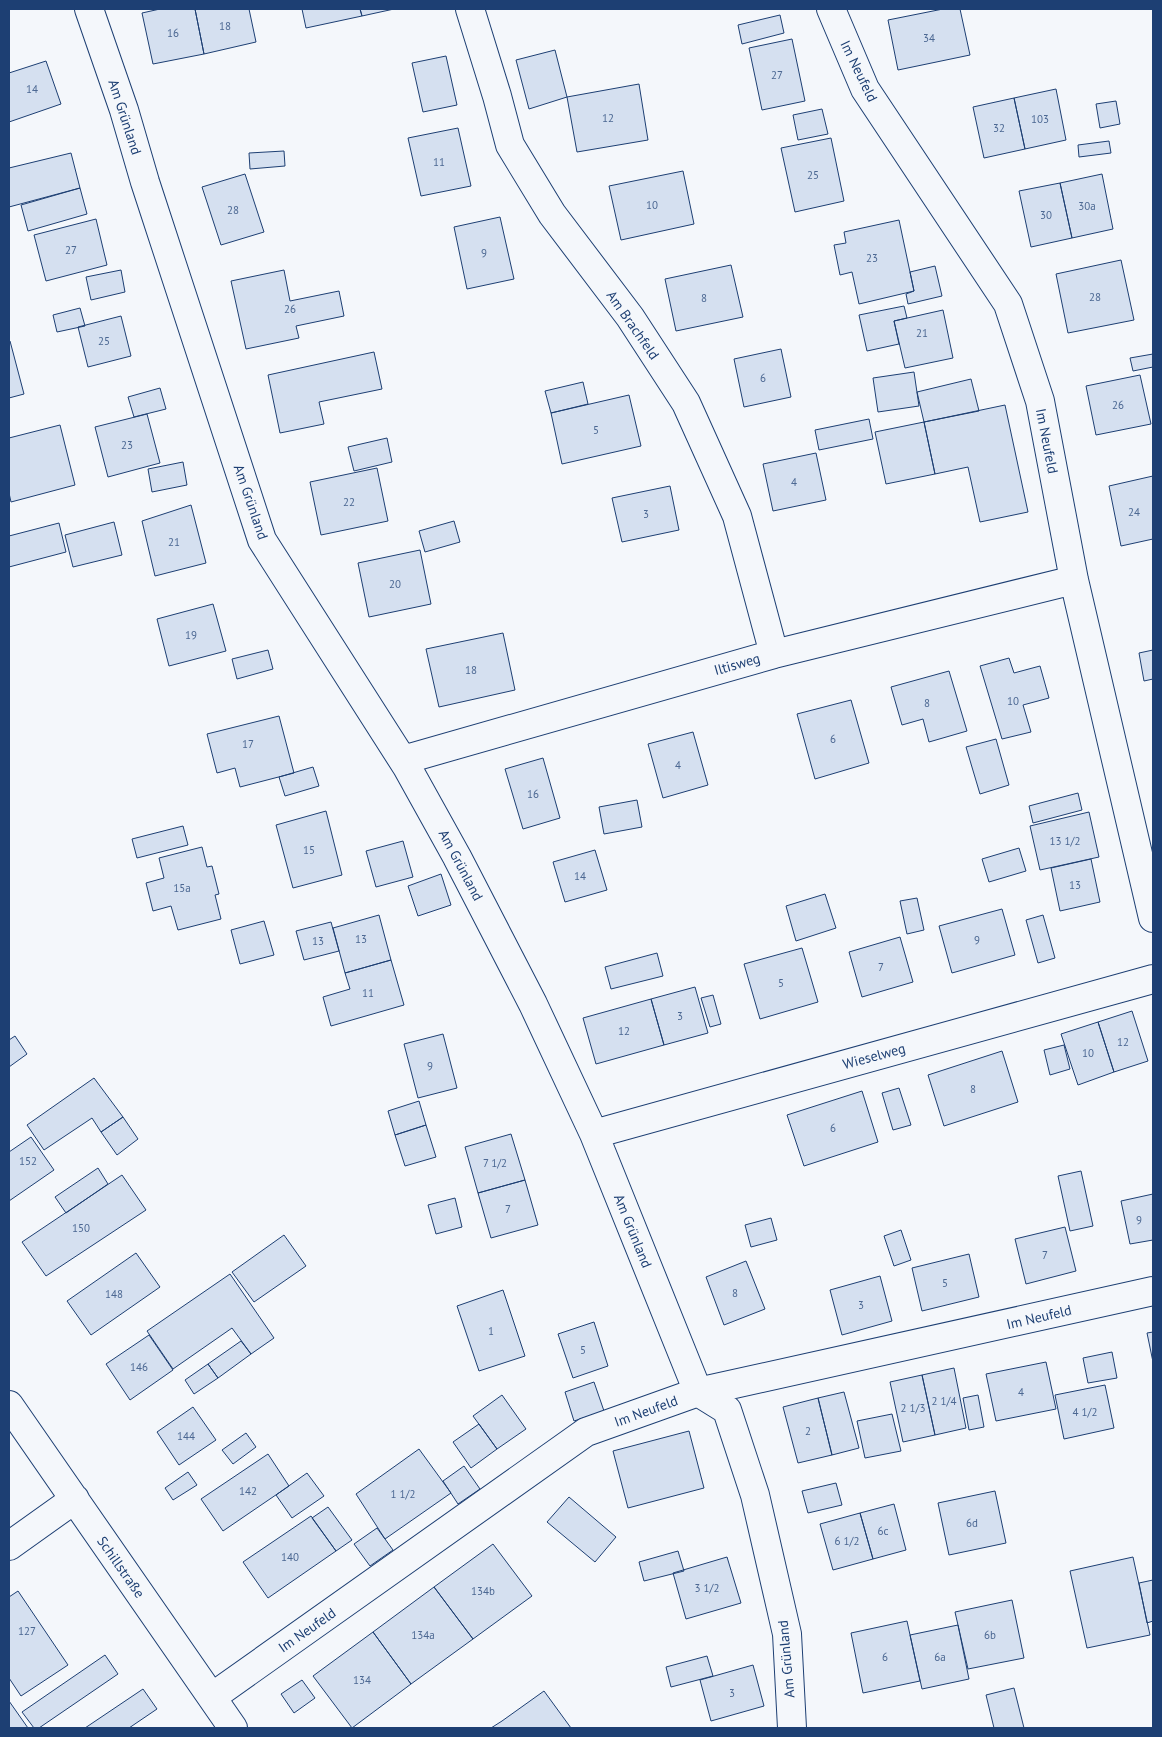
<svg xmlns="http://www.w3.org/2000/svg" width="1162" height="1737" font-family="'PT Sans',sans-serif">
  <style>
    .building { fill: #d5e0f0; stroke: #1d3f73 }
    .lines { fill: none; stroke-linecap: round; stroke-linejoin: round }
    .minor-casing { stroke: #1d3f73; stroke-width: 30 }
    .minor { stroke: #f4f7fb; stroke-width: 28 }
    .labels { text-anchor: middle; stroke-width: 4; stroke-linejoin: round; paint-order: stroke }
    .number-label { font-size: 11px; fill: #4b6792 }
    .street-label { font-size: 14px; fill: #1d3f73; stroke: #f4f7fb }
  </style>
  <rect width="100%" height="100%" fill="#f4f7fb"/>
  <!-- building -->
  <path class="building" d="M160,9H195L204,54L153,64L142,13Z
    M195,9H249L256,42L204,54Z
    M302,9H360L362,16L306,28Z
    M360,9H394L362,16Z
    M943,9H960L970,55L898,70L888,20Z
    M780,15L784,33L742,44L738,25Z
    M792,39L805,101L762,110L749,48Z
    M555,50L567,97L529,109L516,60Z
    M446,56L457,105L423,112L412,63Z
    M46,61L61,104L9,122V73Z
    M639,84L648,140L577,152L567,97Z
    M1056,89L1066,140L1025,149L1014,98Z
    M1014,98L1025,149L984,158L973,107Z
    M1116,101L1120,124L1100,128L1096,104Z
    M822,109L828,134L798,140L793,115Z
    M458,128L471,186L421,196L408,138Z
    M831,138L844,201L795,212L781,148Z
    M1109,141L1111,153L1079,157L1078,145Z
    M284,151L285,166L250,169L249,153Z
    M71,153L80,188L9,207V168Z
    M683,171L694,224L621,240L609,186Z
    M245,174L264,232L221,245L202,187Z
    M1102,174L1113,229L1072,238L1060,183Z
    M1060,183L1072,238L1031,247L1019,191Z
    M80,188L87,214L28,231L21,205Z
    M500,217L514,279L467,289L454,227Z
    M96,219L107,265L46,281L34,235Z
    M899,220L914,291L859,304L852,272L840,275L834,245L846,243L844,232Z
    M1121,260L1134,320L1068,333L1056,274Z
    M731,265L743,317L676,331L665,279Z
    M935,266L942,296L908,304L906,294L914,291L910,272Z
    M121,270L125,292L91,300L86,277Z
    M284,270L290,301L339,291L344,316L296,326L299,338L246,349L231,281Z
    M904,306L907,318L894,321L899,344L867,351L859,315Z
    M80,308L85,326L57,332L53,315Z
    M943,310L953,358L905,368L894,321Z
    M121,316L131,356L88,367L78,327Z
    M9,341H10L24,394L9,398Z
    M781,349L791,397L744,407L734,359Z
    M374,352L382,389L319,402L324,424L280,433L268,375Z
    M1153,354V367L1133,371L1130,358Z
    M914,372L919,406L878,412L873,378Z
    M1140,375L1151,424L1096,435L1086,386Z
    M971,379L979,411L924,422L917,392Z
    M583,382L588,404L551,413L545,391Z
    M160,388L166,409L134,417L128,397Z
    M629,395L641,446L562,464L551,413Z
    M1005,405L1028,512L980,522L968,467L935,474L924,422Z
    M147,414L160,463L108,477L95,427Z
    M869,419L873,439L819,450L815,430Z
    M924,422L935,474L886,484L875,432Z
    M60,425L75,485L11,502L9,493V438Z
    M387,438L392,462L354,471L348,447Z
    M816,453L826,500L773,511L763,464Z
    M183,462L187,485L152,492L148,469Z
    M377,468L388,521L321,535L310,482Z
    M1153,476V539L1121,546L1109,486Z
    M670,486L679,530L622,542L612,498Z
    M191,505L206,563L155,576L142,521Z
    M454,521L460,542L425,552L419,531Z
    M114,522L122,555L73,567L65,535Z
    M59,523L66,552L9,567V536Z
    M420,550L431,604L369,617L358,563Z
    M213,604L226,651L169,666L157,619Z
    M503,633L515,690L439,707L426,649Z
    M268,650L273,669L237,679L232,659Z
    M1153,650V679L1144,681L1139,653Z
    M1009,658L1014,673L1040,666L1049,698L1023,705L1031,732L1002,739L980,666Z
    M949,671L967,731L929,742L923,719L902,725L891,687Z
    M851,700L869,763L815,779L797,714Z
    M279,716L294,773L240,787L235,768L217,773L207,734Z
    M693,732L708,785L663,798L648,744Z
    M996,739L1009,785L980,794L966,747Z
    M543,758L560,818L523,829L505,769Z
    M313,767L319,786L285,796L279,777Z
    M1078,793L1082,810L1033,823L1029,806Z
    M637,800L642,827L604,834L599,807Z
    M326,811L342,875L293,888L276,825Z
    M1089,812L1099,857L1040,870L1030,826Z
    M183,826L188,845L137,858L132,839Z
    M403,841L413,877L376,887L366,851Z
    M202,847L207,867L212,866L219,894L215,895L221,919L178,930L171,906L153,911L146,883L164,878L159,858Z
    M1019,848L1026,871L989,882L982,859Z
    M595,850L607,890L565,902L553,862Z
    M1091,859L1100,902L1060,911L1051,868Z
    M441,874L451,905L418,916L408,886Z
    M825,894L836,928L796,941L786,906Z
    M917,898L924,930L907,934L900,901Z
    M1002,909L1015,955L952,973L939,926Z
    M379,915L391,960L345,973L333,928Z
    M1043,915L1055,958L1038,963L1026,920Z
    M264,921L274,955L240,964L231,930Z
    M331,922L339,951L304,960L296,931Z
    M900,937L913,982L862,997L849,952Z
    M802,948L818,1002L760,1019L744,964Z
    M657,953L663,976L611,989L605,967Z
    M391,960L404,1005L331,1026L323,997L350,989L345,973Z
    M695,987L708,1033L664,1045L651,999Z
    M713,995L721,1024L710,1027L701,998Z
    M651,999L664,1045L596,1064L583,1018Z
    M1132,1011L1148,1061L1114,1072L1098,1022Z
    M1098,1022L1114,1072L1078,1085L1061,1034Z
    M443,1034L457,1088L418,1098L404,1044Z
    M15,1036L27,1054L9,1067V1040Z
    M1064,1045L1070,1069L1050,1075L1044,1050Z
    M1002,1051L1018,1102L944,1126L928,1075Z
    M94,1078L123,1117L101,1132L92,1118L44,1150L27,1125Z
    M899,1088L911,1125L893,1130L882,1093Z
    M862,1091L878,1142L804,1166L787,1115Z
    M419,1101L426,1125L395,1135L388,1111Z
    M123,1117L138,1139L117,1155L101,1132Z
    M426,1125L436,1157L405,1166L395,1135Z
    M511,1134L525,1180L478,1193L465,1147Z
    M31,1137L54,1170L9,1201V1152Z
    M98,1168L108,1184L66,1213L55,1197Z
    M1081,1171L1093,1226L1070,1231L1058,1176Z
    M122,1175L146,1210L46,1276L22,1242Z
    M525,1180L538,1225L491,1238L478,1193Z
    M1153,1194V1240L1130,1244L1121,1201Z
    M455,1198L462,1227L436,1234L428,1205Z
    M771,1218L777,1240L751,1247L745,1225Z
    M1065,1227L1076,1271L1026,1284L1015,1239Z
    M901,1230L911,1260L894,1266L884,1236Z
    M284,1235L306,1266L254,1302L232,1272Z
    M136,1253L160,1287L91,1335L67,1301Z
    M969,1254L979,1297L922,1311L912,1268Z
    M746,1261L765,1309L724,1325L706,1277Z
    M230,1274L274,1338L251,1354L232,1328L173,1369L147,1331Z
    M880,1276L892,1321L842,1335L830,1290Z
    M503,1290L525,1356L479,1371L457,1306Z
    M594,1322L608,1366L573,1378L558,1334Z
    M1153,1332V1362L1147,1333Z
    M149,1335L173,1370L130,1400L106,1364Z
    M241,1341L251,1354L218,1378L208,1364Z
    M1112,1352L1117,1378L1088,1383L1083,1358Z
    M1046,1362L1056,1409L996,1421L986,1374Z
    M208,1364L218,1378L194,1394L185,1380Z
    M954,1368L966,1428L935,1435L922,1375Z
    M922,1375L935,1435L903,1442L890,1382Z
    M594,1382L604,1411L574,1421L565,1392Z
    M1105,1385L1114,1428L1064,1439L1055,1395Z
    M844,1392L859,1448L832,1455L818,1398Z
    M502,1395L526,1429L497,1449L473,1416Z
    M978,1395L984,1427L969,1430L963,1398Z
    M818,1398L832,1455L798,1463L783,1407Z
    M193,1407L216,1440L179,1465L157,1432Z
    M892,1414L901,1451L865,1458L857,1421Z
    M479,1424L497,1449L471,1468L453,1442Z
    M689,1431L704,1488L628,1508L613,1451Z
    M246,1433L256,1447L233,1464L222,1450Z
    M419,1449L451,1493L385,1539L356,1494Z
    M268,1454L289,1486L223,1531L201,1499Z
    M464,1466L480,1489L458,1504L443,1481Z
    M188,1472L197,1485L173,1500L165,1488Z
    M307,1473L324,1496L292,1518L276,1495Z
    M836,1483L842,1505L808,1513L802,1491Z
    M995,1491L1006,1543L949,1555L938,1503Z
    M569,1497L616,1537L595,1562L547,1522Z
    M894,1504L906,1550L873,1559L860,1513Z
    M328,1507L352,1540L336,1551L312,1518Z
    M860,1513L873,1559L833,1570L820,1524Z
    M311,1516L336,1551L268,1598L243,1562Z
    M377,1528L393,1550L370,1566L354,1544Z
    M493,1544L532,1596L473,1639L434,1587Z
    M678,1551L684,1571L644,1581L639,1562Z
    M727,1557L741,1603L686,1619L673,1573Z
    M1133,1557L1150,1635L1087,1648L1070,1571Z
    M1153,1580V1621L1147,1623L1139,1583Z
    M434,1587L473,1639L411,1684L373,1632Z
    M18,1591L68,1665L21,1696L9,1678V1597Z
    M1012,1600L1024,1658L968,1669L955,1612Z
    M907,1621L920,1681L863,1693L851,1633Z
    M958,1625L969,1679L922,1689L910,1635Z
    M373,1632L411,1684L352,1728L313,1676Z
    M105,1655L118,1674L39,1728H34L22,1712Z
    M707,1656L713,1676L671,1687L666,1667Z
    M753,1665L764,1706L711,1721L700,1680Z
    M302,1680L315,1698L294,1713L281,1694Z
    M1014,1688L1024,1728H994L986,1695Z
    M143,1689L157,1709L129,1728H85Z
    M544,1691L571,1728H491L502,1721Z
    M9,1701L28,1728H9Z"/>
  <g class="lines">
    <defs>
      <path id="minor" d="M89,9L124,110L145,182L262,540L407,767L457,857L533,1004L594,1134L698,1392L727,1410L755,1495L787,1634L792,1728
        M470,9L497,96L510,145L552,214L630,317L686,403L737,516L774,654
        M831,9L865,89L1008,304L1040,401L1074,580L1153,918
        M403,760L774,654L1074,580
        M594,1134L1153,979
        M9,1405L233,1728
        M9,1546L75,1499
        M212,1697L586,1432L698,1392L1153,1291"/>
    </defs>
    <!-- minor casing -->
    <use href="#minor" class="minor-casing"/>
    <!-- minor -->
    <use href="#minor" class="minor"/>
  </g>
  <g class="labels">
    <!-- number labels -->
    <g class="number-label">
      <text x="225" y="30">18</text>
      <text x="173" y="37">16</text>
      <text x="929" y="42">34</text>
      <text x="777" y="79">27</text>
      <text x="32" y="93">14</text>
      <text x="608" y="122">12</text>
      <text x="1040" y="123">103</text>
      <text x="999" y="132">32</text>
      <text x="439" y="166">11</text>
      <text x="813" y="179">25</text>
      <text x="652" y="209">10</text>
      <text x="1087" y="210">30a</text>
      <text x="233" y="214">28</text>
      <text x="1046" y="219">30</text>
      <text x="71" y="254">27</text>
      <text x="484" y="257">9</text>
      <text x="872" y="262">23</text>
      <text x="1095" y="301">28</text>
      <text x="704" y="302">8</text>
      <text x="290" y="313">26</text>
      <text x="922" y="337">21</text>
      <text x="104" y="345">25</text>
      <text x="763" y="382">6</text>
      <text x="1118" y="409">26</text>
      <text x="596" y="434">5</text>
      <text x="127" y="449">23</text>
      <text x="794" y="486">4</text>
      <text x="349" y="506">22</text>
      <text x="1134" y="516">24</text>
      <text x="646" y="518">3</text>
      <text x="174" y="546">21</text>
      <text x="395" y="588">20</text>
      <text x="191" y="639">19</text>
      <text x="471" y="674">18</text>
      <text x="1013" y="705">10</text>
      <text x="927" y="707">8</text>
      <text x="833" y="743">6</text>
      <text x="248" y="748">17</text>
      <text x="678" y="769">4</text>
      <text x="533" y="798">16</text>
      <text x="1065" y="845">13 1/2</text>
      <text x="309" y="854">15</text>
      <text x="580" y="880">14</text>
      <text x="1075" y="889">13</text>
      <text x="182" y="892">15a</text>
      <text x="361" y="943">13</text>
      <text x="977" y="944">9</text>
      <text x="318" y="945">13</text>
      <text x="881" y="971">7</text>
      <text x="781" y="987">5</text>
      <text x="368" y="997">11</text>
      <text x="680" y="1020">3</text>
      <text x="624" y="1035">12</text>
      <text x="1123" y="1046">12</text>
      <text x="1088" y="1057">10</text>
      <text x="430" y="1070">9</text>
      <text x="973" y="1093">8</text>
      <text x="833" y="1132">6</text>
      <text x="28" y="1165">152</text>
      <text x="495" y="1167">7 1/2</text>
      <text x="508" y="1213">7</text>
      <text x="1139" y="1224">9</text>
      <text x="81" y="1232">150</text>
      <text x="1045" y="1259">7</text>
      <text x="945" y="1287">5</text>
      <text x="735" y="1297">8</text>
      <text x="114" y="1298">148</text>
      <text x="861" y="1309">3</text>
      <text x="491" y="1335">1</text>
      <text x="583" y="1354">5</text>
      <text x="139" y="1371">146</text>
      <text x="1021" y="1396">4</text>
      <text x="944" y="1405">2 1/4</text>
      <text x="913" y="1412">2 1/3</text>
      <text x="1085" y="1416">4 1/2</text>
      <text x="808" y="1435">2</text>
      <text x="186" y="1440">144</text>
      <text x="248" y="1495">142</text>
      <text x="403" y="1498">1 1/2</text>
      <text x="972" y="1527">6d</text>
      <text x="883" y="1535">6c</text>
      <text x="847" y="1545">6 1/2</text>
      <text x="290" y="1561">140</text>
      <text x="707" y="1592">3 1/2</text>
      <text x="483" y="1595">134b</text>
      <text x="27" y="1635">127</text>
      <text x="423" y="1639">134a</text>
      <text x="990" y="1639">6b</text>
      <text x="885" y="1661">6</text>
      <text x="940" y="1661">6a</text>
      <text x="362" y="1684">134</text>
      <text x="732" y="1697">3</text>
    </g>
    <!-- street labels -->
    <g class="street-label">
      <text transform="translate(859 71) rotate(64)" y="5">Im Neufeld</text>
      <text transform="translate(125 117) rotate(72)" y="5">Am Grünland</text>
      <text transform="translate(633 325) rotate(55)" y="5">Am Brachfeld</text>
      <text transform="translate(1047 441) rotate(79)" y="5">Im Neufeld</text>
      <text transform="translate(251 502) rotate(71)" y="5">Am Grünland</text>
      <text transform="translate(737 664) rotate(-16)" y="5">Iltisweg</text>
      <text transform="translate(461 865) rotate(62)" y="5">Am Grünland</text>
      <text transform="translate(874 1056) rotate(-15)" y="5">Wieselweg</text>
      <text transform="translate(633 1231) rotate(68)" y="5">Am Grünland</text>
      <text transform="translate(1039 1317) rotate(-13)" y="5">Im Neufeld</text>
      <text transform="translate(646 1411) rotate(-20)" y="5">Im Neufeld</text>
      <text transform="translate(121 1567) rotate(55)" y="5">Schillstraße</text>
      <text transform="translate(307 1630) rotate(-35)" y="5">Im Neufeld</text>
      <text transform="translate(786 1659) rotate(-95)" y="5">Am Grünland</text>
    </g>
  </g>
  <!-- border -->
  <rect width="1162" height="1737" fill="none" stroke="#1d3f73" stroke-width="20"/>
</svg>
